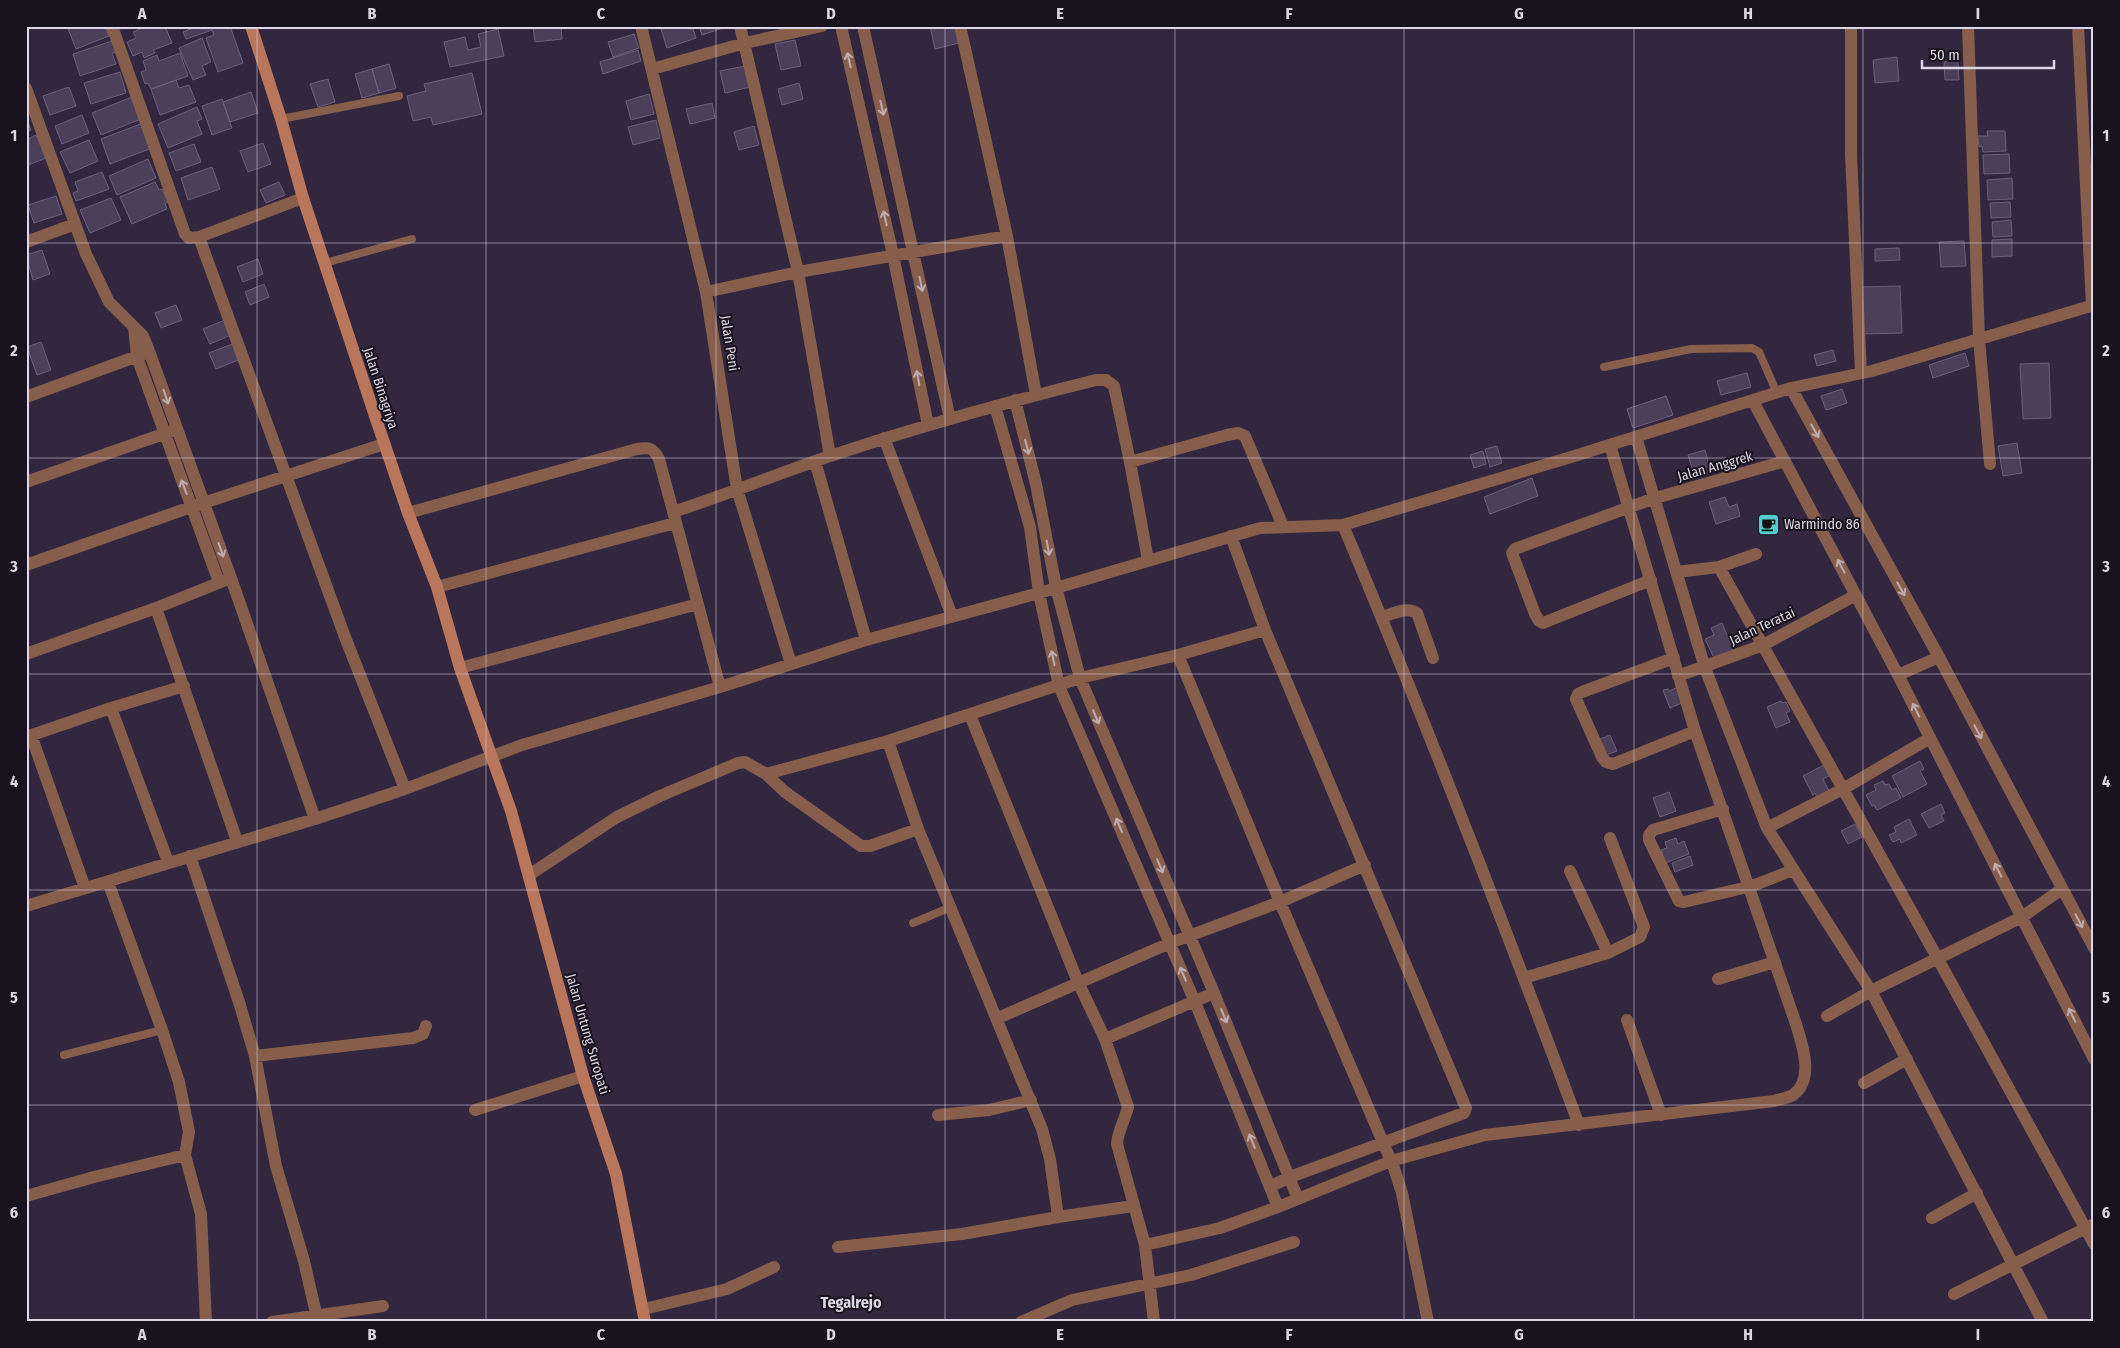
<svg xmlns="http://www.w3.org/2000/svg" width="2120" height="1348" font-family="'Fira Sans Condensed',sans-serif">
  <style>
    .building { fill: #4b3f59; stroke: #6d607c }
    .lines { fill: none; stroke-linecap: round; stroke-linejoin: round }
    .lane { stroke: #875d4c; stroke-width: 8 }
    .street { stroke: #875d4c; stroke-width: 12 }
    .secondary { stroke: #b9765b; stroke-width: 12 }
    .oneway { stroke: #bfacb0 }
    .grid { fill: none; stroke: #ddd6e6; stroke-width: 1; stroke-opacity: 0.55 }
    .labels { text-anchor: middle; stroke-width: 4; stroke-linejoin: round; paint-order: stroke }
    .street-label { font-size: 14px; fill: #ddd6e6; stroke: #18131e }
    .poi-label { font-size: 14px; fill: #ddd6e6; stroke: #18131e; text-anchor: start }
    .quarter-label { font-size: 16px; font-weight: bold; fill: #ddd6e6; stroke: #18131e }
    .neatline { fill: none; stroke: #ddd6e6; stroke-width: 2 }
    .grid-label { font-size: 16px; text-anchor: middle; font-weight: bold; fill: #ddd6e6 }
  </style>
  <rect width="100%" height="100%" fill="#32273f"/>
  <!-- building -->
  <path class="building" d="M67,26H105L109,36L76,49Z
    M147,26H165L172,43L153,50L155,53L144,58L142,52L133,56L127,42L136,38L133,32Z
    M198,26H230L243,63L218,72L206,38L214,35L212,30L186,39L183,32Z
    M533,26H561L562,39L535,42Z
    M660,26H692L696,38L667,48Z
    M699,26H729L702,35Z
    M930,26H956L959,43L935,49Z
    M498,29L504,56L450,67L444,42L465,37L468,50L481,47L478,34Z
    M634,34L639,48L613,57L608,42Z
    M202,38L211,62L202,66L206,75L193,80L179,48Z
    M115,40L119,51L112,53L116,64L80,76L73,54Z
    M795,40L801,66L781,70L775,44Z
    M638,50L641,61L603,74L600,62Z
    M180,53L188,76L151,89L148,83L145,84L141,72L146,70L143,61L157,55L159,61Z
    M1897,57L1899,81L1875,83L1873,60Z
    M1958,61L1959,80H1945L1944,62Z
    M389,64L396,88L379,93L372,69Z
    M745,66L750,87L725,93L720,71Z
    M372,69L379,93L362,98L355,74Z
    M120,72L126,93L91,104L84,83Z
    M472,73L482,114L433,125L431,117L413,121L407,96L426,91L424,84Z
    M328,79L335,102L318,107L310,84Z
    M176,80L179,88L189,85L196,102L160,115L151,89Z
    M799,83L803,99L782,105L778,89Z
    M69,87L76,106L50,115L43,96Z
    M251,92L258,113L230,122L223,102Z
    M649,94L654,114L631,120L626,101Z
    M132,97L141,119L101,135L92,113Z
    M222,99L232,128L212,135L202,106Z
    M712,103L715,118L690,124L686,109Z
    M197,107L202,119L197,121L202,134L168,148L158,124Z
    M82,115L89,133L62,144L55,126Z
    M26,117L31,130L26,132Z
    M656,120L660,138L633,145L628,127Z
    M143,123L152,148L110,164L101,139Z
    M754,126L759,145L739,150L734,132Z
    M1987,131H2005L2006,151L1983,152L1982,146L1979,147L1978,136H1988Z
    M36,135L46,158L26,166V140Z
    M89,140L98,161L70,173L60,152Z
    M263,143L271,164L248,172L240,151Z
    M194,144L201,162L176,171L169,153Z
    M2009,154L2010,173L1984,174L1983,155Z
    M148,159L156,178L117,195L109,176Z
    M212,167L220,189L188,200L181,178Z
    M102,172L109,189L76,201L73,193L78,191L75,182Z
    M2012,178L2013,199L1988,200L1987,180Z
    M155,182L159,190L162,189L168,202L165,204L167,209L132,224L120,197Z
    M279,182L285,195L266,203L260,190Z
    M56,196L62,214L34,223L28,205Z
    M111,198L121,220L90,233L80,210Z
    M2010,202L2011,217L1991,218L1990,203Z
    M2011,220L2012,236L1993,237L1992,222Z
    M2012,239V256L1992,257V240Z
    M1964,241L1966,266L1941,267L1939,242Z
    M1899,248L1900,260L1875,261V249Z
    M42,250L50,274L33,280L26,255Z
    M258,259L263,274L243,282L237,267Z
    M264,284L269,297L250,305L245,292Z
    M1900,286L1902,333L1863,334L1862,287Z
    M176,305L182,320L161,328L155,313Z
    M225,320L231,335L210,344L203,329Z
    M41,342L51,370L37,375L27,347Z
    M235,343L241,359L216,369L209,353Z
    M1833,350L1836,361L1817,366L1814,355Z
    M1965,353L1969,366L1933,378L1929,365Z
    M2049,363L2051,418L2023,419L2020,364Z
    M1747,373L1751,387L1721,395L1717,381Z
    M1842,389L1847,403L1826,410L1821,396Z
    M1666,396L1673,415L1633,428L1627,409Z
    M2017,443L2022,473L2003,476L1998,446Z
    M1497,446L1502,463L1490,467L1485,449Z
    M1705,450L1711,473L1695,477L1688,455Z
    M1483,451L1486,464L1474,468L1470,455Z
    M1532,478L1538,496L1490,514L1484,497Z
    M1725,497L1729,507L1737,504L1740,516L1716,524L1709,502Z
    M1722,623L1734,652L1715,660L1705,639L1714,635L1711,628Z
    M1678,687L1684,702L1670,708L1663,690L1668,689L1669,691Z
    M1781,701L1782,703L1786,702L1790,711L1786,713L1790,722L1776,728L1767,707Z
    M1610,735L1617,751L1606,755L1600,739Z
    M1920,761L1924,769L1920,771L1927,784L1903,797L1892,776Z
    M1824,765L1829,776L1823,779L1829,791L1817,797L1815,793L1813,795L1803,776Z
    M1883,781L1885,785L1889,784L1892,790L1896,788L1901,798L1877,810L1874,805L1872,806L1866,795L1876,790L1874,785Z
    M1669,792L1676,811L1660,817L1653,798Z
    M1941,804L1945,813L1941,815L1944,821L1929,828L1921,814Z
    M1909,819L1917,835L1901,843L1900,839L1893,842L1889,835L1896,832L1894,827Z
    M1855,824L1862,837L1848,844L1841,831Z
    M1676,838L1678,844L1684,841L1689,854L1665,863L1661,850L1667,848L1665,842Z
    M1690,856L1693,865L1675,872L1672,863Z"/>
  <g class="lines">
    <!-- lane -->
    <path class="lane" d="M281,119L399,96
      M325,263L412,239
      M1604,367L1691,349L1752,348L1759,352L1777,393
      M913,923L951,907
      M64,1055L162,1030"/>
    <!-- street -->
    <path class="street" d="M112,26L185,234L189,238L199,237L204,251L345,637L405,789
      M641,26L706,292L737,489L791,664
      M740,26L798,272L830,456
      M841,26L893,255L928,425
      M863,26L950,419
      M960,26L1007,236L1036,395
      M1851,26V154L1861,373
      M1968,26L1979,339L1990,464
      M2078,26L2092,306
      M652,69L745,43L822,26
      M26,88L86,254L109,302L143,336L149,351L231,578
      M199,237L303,198
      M26,242L75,224
      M706,292L798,272L1007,236
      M134,327L137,357L219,582
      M1791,388L1939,657L2094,948
      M26,397L143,354
      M1015,400L1036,484L1056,587L1080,678L1214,993L1298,1199
      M1753,401L1898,675L2094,1059
      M995,406L1030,527L1039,593L1059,686L1195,1002L1278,1207
      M1636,437L1705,668L1767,828
      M884,438L952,616
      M815,461L866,640
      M1130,462L1227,435L1238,433L1245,436L1283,526
      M26,482L172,431
      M673,512C726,495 777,474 830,456C918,427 1007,402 1096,380H1106L1114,386L1130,462L1148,560
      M408,513L637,449C650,447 653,448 659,459L720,687
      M1343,525C1426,723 1504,923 1579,1125
      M1231,536L1265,630L1466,1108L1464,1113L1290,1177L1271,1186
      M26,565L191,507L384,444
      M1719,567L1938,959L2094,1244
      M1676,572L1719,567L1756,554
      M1651,580L1543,623L1539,621L1535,614L1512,553L1515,549L1652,499L1785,461
      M437,587L675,523
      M156,608L237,841
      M1382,617C1393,614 1406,606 1417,613L1433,658
      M26,654L156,608L231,578L315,819
      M1178,655L1280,902L1394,1168L1402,1193L1428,1322
      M1674,658L1582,692L1578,694L1576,699L1602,757L1606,762L1613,764L1695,731
      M460,668L698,604
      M1898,675L1939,657
      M1678,676L1763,645L1856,595
      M111,708L168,862
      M970,715L1078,982L1105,1039L1128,1107C1125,1120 1118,1130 1117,1144L1145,1245L1154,1322
      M31,735L85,888
      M26,737L111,708L184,686
      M1930,738L1843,789L1767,828L1871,991L2043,1322
      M888,741L918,829L1042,1129L1050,1159L1058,1217
      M766,774L785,792L861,846H870L918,829
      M1723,809L1653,830L1649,835V840L1679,901L1684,902L1752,886L1793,870
      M190,856L239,1002L255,1056L276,1166L304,1261L318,1322
      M1570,871L1608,953
      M529,875L617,817L660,796L738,763L745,762L766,774L888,741L1080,678L1178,655L1265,630
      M108,882L162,1030L179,1082L189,1132L185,1155L201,1214L206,1322
      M26,906L315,819L405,789L522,745L720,687L866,640L1039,593L1260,528L1343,525L1568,458L1791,388L1872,371L2094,305
      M1524,978L1608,953L1640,937L1644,927L1610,838
      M1718,979L1775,962
      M1827,1016L1871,991L2022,917L2062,889
      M998,1018L1170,943L1280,902L1365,865
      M1627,1020L1661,1115
      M1105,1039L1214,993
      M255,1056L413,1038L423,1034L426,1026
      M1864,1083L1907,1059
      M475,1110L583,1076
      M938,1115L989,1110L1031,1100
      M26,1196L94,1177L185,1155
      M1932,1218L1977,1193
      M1145,1245L1220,1228L1278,1207L1391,1161L1485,1135L1774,1101C1780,1099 1788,1098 1793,1095C1815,1079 1802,1044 1796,1024L1695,731L1610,445
      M838,1247L962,1234L1058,1217L1133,1206
      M1954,1294L2094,1224
      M644,1309L727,1289L774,1267
      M272,1322L383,1306
      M1021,1322L1072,1300L1191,1275L1294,1242"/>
    <!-- secondary -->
    <path class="secondary" d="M251,26L281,119L303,198L377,422L408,513L437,587L460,668L511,811L583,1076L616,1174L645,1322"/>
  </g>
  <!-- one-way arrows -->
  <defs><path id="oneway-shaft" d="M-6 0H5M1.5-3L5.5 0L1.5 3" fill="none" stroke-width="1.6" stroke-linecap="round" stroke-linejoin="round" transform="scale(1.25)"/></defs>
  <g class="oneway">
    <use href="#oneway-shaft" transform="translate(849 60) rotate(-103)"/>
    <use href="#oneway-shaft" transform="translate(882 108) rotate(77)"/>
    <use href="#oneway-shaft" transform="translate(885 218) rotate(-103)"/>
    <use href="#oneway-shaft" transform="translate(921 284) rotate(78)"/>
    <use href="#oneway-shaft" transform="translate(918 378) rotate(-101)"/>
    <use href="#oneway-shaft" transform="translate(166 397) rotate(71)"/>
    <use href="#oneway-shaft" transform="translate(1815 431) rotate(61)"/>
    <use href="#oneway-shaft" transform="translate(1027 447) rotate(76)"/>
    <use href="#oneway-shaft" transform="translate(184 487) rotate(-111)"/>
    <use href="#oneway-shaft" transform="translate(1048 548) rotate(80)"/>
    <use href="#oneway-shaft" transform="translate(221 550) rotate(70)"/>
    <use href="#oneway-shaft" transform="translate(1841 566) rotate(-118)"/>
    <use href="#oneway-shaft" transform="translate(1901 589) rotate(61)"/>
    <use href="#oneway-shaft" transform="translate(1053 658) rotate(-102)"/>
    <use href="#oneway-shaft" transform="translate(1916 710) rotate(-117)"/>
    <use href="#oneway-shaft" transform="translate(1096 717) rotate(67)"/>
    <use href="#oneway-shaft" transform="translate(1978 732) rotate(62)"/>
    <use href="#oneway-shaft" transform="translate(1119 825) rotate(-113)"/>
    <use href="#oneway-shaft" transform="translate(1160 866) rotate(67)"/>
    <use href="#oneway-shaft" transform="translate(1998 870) rotate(-117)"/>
    <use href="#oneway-shaft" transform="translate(2079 921) rotate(62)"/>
    <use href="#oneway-shaft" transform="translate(1183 974) rotate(-113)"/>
    <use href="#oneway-shaft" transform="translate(2072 1015) rotate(-117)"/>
    <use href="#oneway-shaft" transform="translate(1224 1016) rotate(68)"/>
    <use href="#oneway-shaft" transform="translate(1252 1141) rotate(-112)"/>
  </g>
  <!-- grid -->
  <path class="grid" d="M257,26V1322M486,26V1322M716,26V1322M945,26V1322M1175,26V1322M1404,26V1322M1634,26V1322M1863,26V1322M26,243H2094M26,458H2094M26,674H2094M26,890H2094M26,1105H2094"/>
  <!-- icons -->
  <defs>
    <symbol id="cafe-square" viewBox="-11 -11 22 22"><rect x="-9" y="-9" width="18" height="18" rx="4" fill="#53cdcb" stroke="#18131e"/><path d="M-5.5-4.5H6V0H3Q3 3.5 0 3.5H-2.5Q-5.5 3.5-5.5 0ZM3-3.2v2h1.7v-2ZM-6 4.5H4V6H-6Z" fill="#111"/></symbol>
  </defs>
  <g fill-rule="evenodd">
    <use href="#cafe-square" x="1756" y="512" width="25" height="25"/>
  </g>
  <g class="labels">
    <!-- street labels -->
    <g class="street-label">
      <text transform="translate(730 343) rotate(81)" y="5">Jalan Peni</text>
      <text transform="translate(381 388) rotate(72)" y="5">Jalan Binagriya</text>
      <text transform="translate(1715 466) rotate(-16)" y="5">Jalan Anggrek</text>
      <text transform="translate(1762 626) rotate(-25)" y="5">Jalan Teratai</text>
      <text transform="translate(588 1034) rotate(74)" y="5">Jalan Untung Suropati</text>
    </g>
    <!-- poi labels -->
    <g class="poi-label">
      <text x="1784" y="529">Warmindo 86</text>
    </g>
    <!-- quarter labels -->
    <g class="quarter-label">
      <text x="851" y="1308">Tegalrejo</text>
    </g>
  </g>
  <!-- border -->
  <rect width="2120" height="1348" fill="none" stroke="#18131e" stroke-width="55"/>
  <!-- scale -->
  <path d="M1922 60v8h132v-8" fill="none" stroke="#ddd6e6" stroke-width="2.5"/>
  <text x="1930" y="60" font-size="15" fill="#ddd6e6" stroke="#18131e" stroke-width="4" paint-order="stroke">50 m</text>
  <rect x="28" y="28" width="2064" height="1292" class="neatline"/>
  <g class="grid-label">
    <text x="142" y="19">A</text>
    <text x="372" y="19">B</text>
    <text x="601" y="19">C</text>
    <text x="831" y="19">D</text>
    <text x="1060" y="19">E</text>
    <text x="1289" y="19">F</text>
    <text x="1519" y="19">G</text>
    <text x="1748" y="19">H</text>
    <text x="1978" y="19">I</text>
    <text x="14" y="141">1</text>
    <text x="2106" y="141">1</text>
    <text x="14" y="356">2</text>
    <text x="2106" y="356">2</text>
    <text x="14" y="572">3</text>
    <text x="2106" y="572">3</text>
    <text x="14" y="787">4</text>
    <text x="2106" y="787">4</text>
    <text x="14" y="1003">5</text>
    <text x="2106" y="1003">5</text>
    <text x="14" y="1218">6</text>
    <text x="2106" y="1218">6</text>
    <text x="142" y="1340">A</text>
    <text x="372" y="1340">B</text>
    <text x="601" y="1340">C</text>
    <text x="831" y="1340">D</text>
    <text x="1060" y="1340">E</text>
    <text x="1289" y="1340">F</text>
    <text x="1519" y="1340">G</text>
    <text x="1748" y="1340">H</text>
    <text x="1978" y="1340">I</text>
  </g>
</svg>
